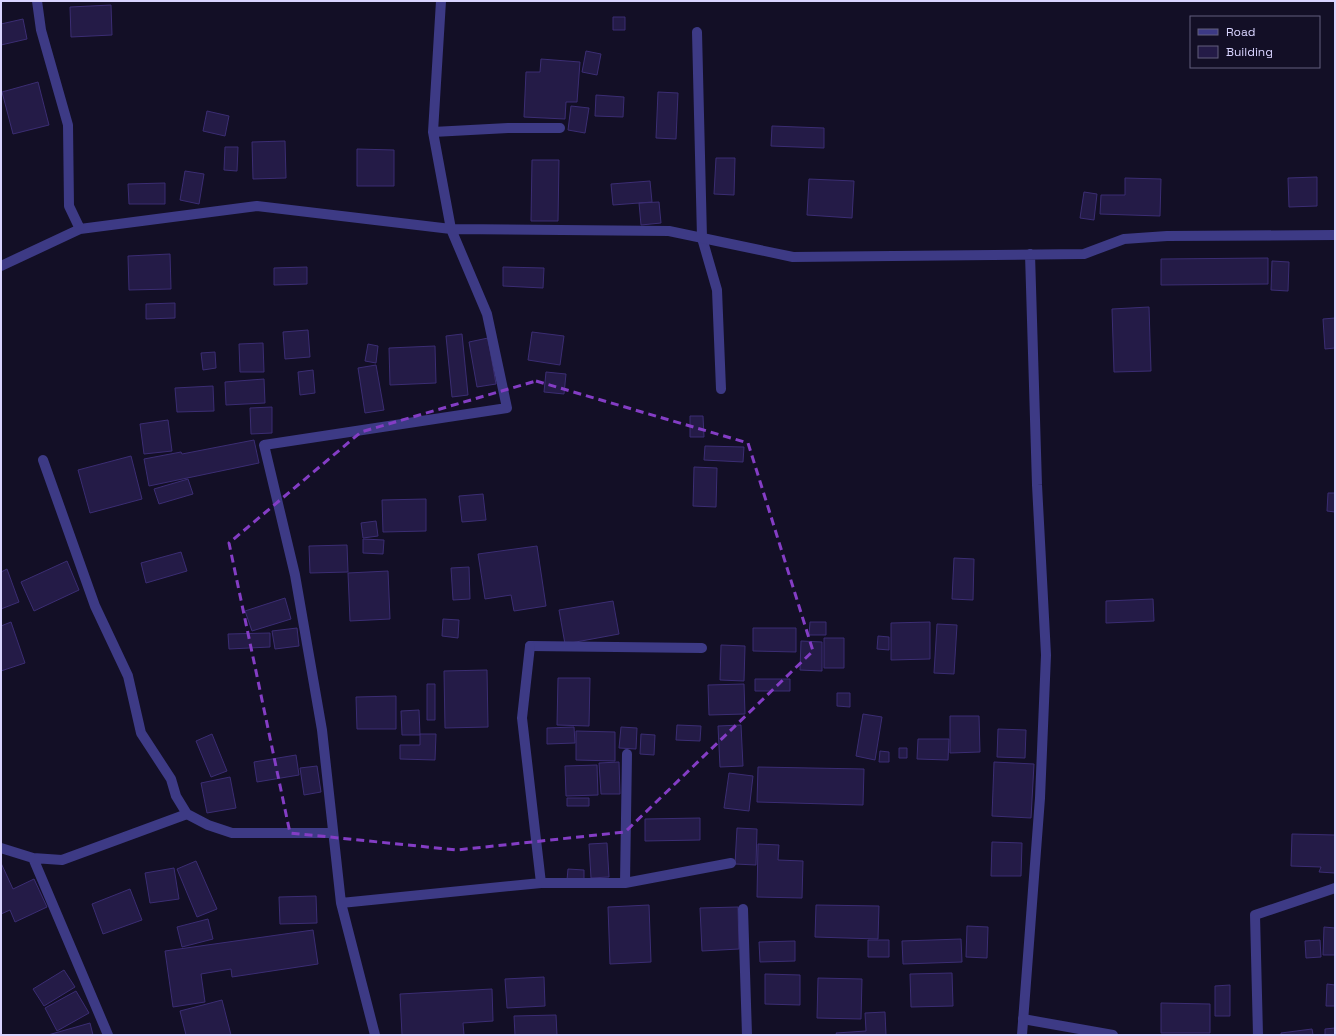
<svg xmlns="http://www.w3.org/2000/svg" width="1336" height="1036" font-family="'Space Grotesk',sans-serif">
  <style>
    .building { fill: #241b47; stroke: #3b2d73 }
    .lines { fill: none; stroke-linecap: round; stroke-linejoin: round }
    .lane { stroke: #3d3a85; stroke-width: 10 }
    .street { stroke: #3d3a85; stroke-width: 10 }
    .marked { fill: none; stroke: #843dc5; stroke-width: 3; stroke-dasharray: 8 5; stroke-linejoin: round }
  </style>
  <rect width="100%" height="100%" fill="#130f26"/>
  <!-- building -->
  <path class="building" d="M111,5L112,35L71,37L70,7Z
    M613,17H625V30H613Z
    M23,19L27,39L1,45V24Z
    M586,51L601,54L597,75L582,72Z
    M541,59L580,62L577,102H566L565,119L524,117L526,72H540Z
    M38,82L49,125L13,134L2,92Z
    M658,92L678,93L676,139L656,138Z
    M596,95L624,97L623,117L595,116Z
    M571,106L589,108L585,133L568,130Z
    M207,111L229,116L225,136L203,131Z
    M772,126L824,128V148L771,146Z
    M285,141L286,178L253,179L252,142Z
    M225,147H238L237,171L224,170Z
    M357,149L394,150V186H357Z
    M716,158H735L734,195L714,194Z
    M532,160H559L558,221H531Z
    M185,171L204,174L199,204L180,200Z
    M1317,177V206L1289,207L1288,178Z
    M1125,178L1161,179L1160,216L1100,214L1101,195H1125Z
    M809,179L854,181L852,218L807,215Z
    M650,181L652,202L613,205L611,184Z
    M165,183V204H129L128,184Z
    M1084,192L1097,194L1094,220L1080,218Z
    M659,202L661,223L641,225L639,203Z
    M170,254L171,289L129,290L128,256Z
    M1268,258V284L1161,285V259Z
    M1272,261L1289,262L1288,291L1271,290Z
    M307,267V284L274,285V268Z
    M503,267L544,268L543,288L503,286Z
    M175,303V318L146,319V304Z
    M1149,307L1151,371L1114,372L1112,309Z
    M1335,318V348L1325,349L1323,319Z
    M308,330L310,357L285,359L283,332Z
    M532,332L564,336L560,365L528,360Z
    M462,334L468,395L452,397L446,336Z
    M488,338L496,384L477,387L469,342Z
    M263,343L264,372H240L239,344Z
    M368,344L378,346L376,363L365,361Z
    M435,346L436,383L390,385L389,348Z
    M215,352L216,368L203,370L201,353Z
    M376,365L384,410L365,413L358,368Z
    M313,370L315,393L300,395L298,372Z
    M546,372L566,374L564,394L544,392Z
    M264,379L265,403L226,405L225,382Z
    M213,386L214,411L177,412L175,388Z
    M272,407V433L251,434L250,408Z
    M690,416H703L704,437H690Z
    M168,420L172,451L144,454L140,424Z
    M254,440L259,463L149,486L144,459L181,452L182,454Z
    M705,446L744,447L743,462L704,460Z
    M131,456L142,499L90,513L78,470Z
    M694,467L717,468L716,507L693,506Z
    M188,479L193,494L159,504L154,489Z
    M1328,493H1335V512L1327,511Z
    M483,494L486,520L462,522L459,496Z
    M426,499V531L383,532L382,500Z
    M376,521L378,536L363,538L361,523Z
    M363,539L384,540L383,554L363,553Z
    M347,545L348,572L310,573L309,546Z
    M537,546L546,606L514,611L511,595L485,599L478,554Z
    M181,552L187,571L146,583L141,563Z
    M954,558L974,559L973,600L952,599Z
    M67,561L79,590L34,611L21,582Z
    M469,567L470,599L453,600L451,568Z
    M7,569L19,602L1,609V572Z
    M388,571L390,619L350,621L348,573Z
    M285,598L291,619L252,631L245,611Z
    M1153,599L1154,621L1106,623V601Z
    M613,601L619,634L565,644L559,610Z
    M443,619L459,620L458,638L442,636Z
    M11,622L25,663L1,671V626Z
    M810,622H826V635H809Z
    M930,622V659L891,660V623Z
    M937,624L957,625L954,674L934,673Z
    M297,628L299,646L275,649L272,631Z
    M753,628H796V652L753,651Z
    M270,633V647L229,649L228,634Z
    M878,636L889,637V650L877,649Z
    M824,638H844V668H824Z
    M801,641L822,642V671L800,670Z
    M721,645L745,646L744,681L720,680Z
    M487,670L488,727L445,728L444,671Z
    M558,678H590L589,726L557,725Z
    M755,679H790V691H755Z
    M427,684H435V720H427Z
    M744,684L745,714L709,715L708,685Z
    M837,693H850V707L837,706Z
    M396,696V729H357L356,697Z
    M419,710L420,735H402L401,711Z
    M863,714L882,717L875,760L856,756Z
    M950,716H979L980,752L950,753Z
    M677,725L701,726L700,741L676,740Z
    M741,725L743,766L720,767L718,726Z
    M574,727L575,743L547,744V728Z
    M621,727L637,728L636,749L619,748Z
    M998,729L1026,730L1025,758L997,757Z
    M576,731L615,732V761L576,760Z
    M212,734L227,771L211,777L196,741Z
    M420,734H436L435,760L400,759V745H420Z
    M641,734L655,735L654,755L640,754Z
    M918,739H949L948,760L917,759Z
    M899,748H907V758H899Z
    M880,751L889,752V762H879Z
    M296,755L299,775L257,782L254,762Z
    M619,762L620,794H601L599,763Z
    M994,762L1034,764L1031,818L992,816Z
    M597,765L598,795L566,796L565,766Z
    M317,766L321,792L304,795L300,768Z
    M758,767L864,769L863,805L757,802Z
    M729,773L753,776L749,811L724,808Z
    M230,777L236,808L207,813L201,783Z
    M567,798H589V806H567Z
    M700,818V840L645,841V819Z
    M737,828L757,829L756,865L735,864Z
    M1292,834L1335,835V873L1319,872L1321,867L1291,866Z
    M992,842L1022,843L1021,876H991Z
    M607,843L609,877L591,878L589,844Z
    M758,844L779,845L778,860L803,861L802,898L757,897Z
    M196,861L217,909L197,917L177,869Z
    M1,863L13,889L34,879L47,907L15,922L10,910L1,914Z
    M174,868L179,899L150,903L145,873Z
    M568,869L584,870V880H567Z
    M130,889L142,920L103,934L92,904Z
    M316,896L317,923L280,924L279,897Z
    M649,905L651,962L610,964L608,907Z
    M816,905L879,906L878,939L815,937Z
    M738,907L739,949L702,951L700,908Z
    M208,919L213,939L182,947L177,927Z
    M967,926L988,927L987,958L966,957Z
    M1324,927L1335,928V955H1323Z
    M313,930L318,964L232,977L231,969L201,974L205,1002L173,1007L165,951Z
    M961,939L962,962L903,964L902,941Z
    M868,940H889V957H868Z
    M1320,940L1321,957L1306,958L1305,941Z
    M795,941V961L760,962L759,942Z
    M64,970L75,987L44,1006L33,989Z
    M952,973L953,1006L911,1007L910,974Z
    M765,974L800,975V1005L765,1004Z
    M544,977L545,1006L507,1008L505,979Z
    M818,978L862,979L861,1019L817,1018Z
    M1327,984L1335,985V1006H1326Z
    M1230,985V1016H1215V986Z
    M492,989L493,1021L463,1023L464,1035H402L400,994Z
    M76,991L89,1013L57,1031L45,1008Z
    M222,1000L231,1035H186L180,1011Z
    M1161,1003L1210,1004V1033H1161Z
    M885,1012L886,1035H837L836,1033L866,1031L865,1013Z
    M556,1015L557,1035H515L514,1016Z
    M90,1023L93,1035H48Z
    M1335,1028V1035H1325V1029Z
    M1312,1029L1313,1035H1281V1033Z"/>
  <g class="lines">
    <!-- lane -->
    <path class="lane" d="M702,238L717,290L721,389
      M530,646L702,648
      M1023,1019L1113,1035"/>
    <!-- street -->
    <path class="street" d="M37,1L41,30L68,125L69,206L80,229L257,206L451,229L669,231L793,257L1084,254L1124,239L1167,236L1335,235
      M697,32L702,238
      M433,132L508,128H560
      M1,266L80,229
      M43,460L95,606L128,676L141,733L171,779L176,796L187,814L208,825L232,833H333
      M530,646L522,718L541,883
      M1,848L33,858L62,860L187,814
      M33,858L108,1035
      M625,883L627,754
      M341,903L541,883H625L731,863
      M743,909L747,1035
      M375,1035L341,903L322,730L295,575L264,445L507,408L487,314L451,229L433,132L441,1
      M1022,1035L1040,798L1046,655L1037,485L1030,254
      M1258,1035L1255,915L1335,888"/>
  </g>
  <!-- marked area -->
  <path class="marked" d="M536,381L748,443L813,651L625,832L457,850L290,833L229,543L361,432Z"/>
  <!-- border -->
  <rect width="1336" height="1036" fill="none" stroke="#d9d4ff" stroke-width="4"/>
  <!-- legend -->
  <rect x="1190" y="16" width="130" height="52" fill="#130f26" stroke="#625e7d"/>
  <rect x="1198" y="29" width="20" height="6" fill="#3d3a85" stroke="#625e7d"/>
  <text x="1226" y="36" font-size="12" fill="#d9d4ff">Road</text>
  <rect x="1198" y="46" width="20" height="12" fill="#241b47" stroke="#625e7d"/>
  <text x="1226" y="56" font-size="12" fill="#d9d4ff">Building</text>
</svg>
